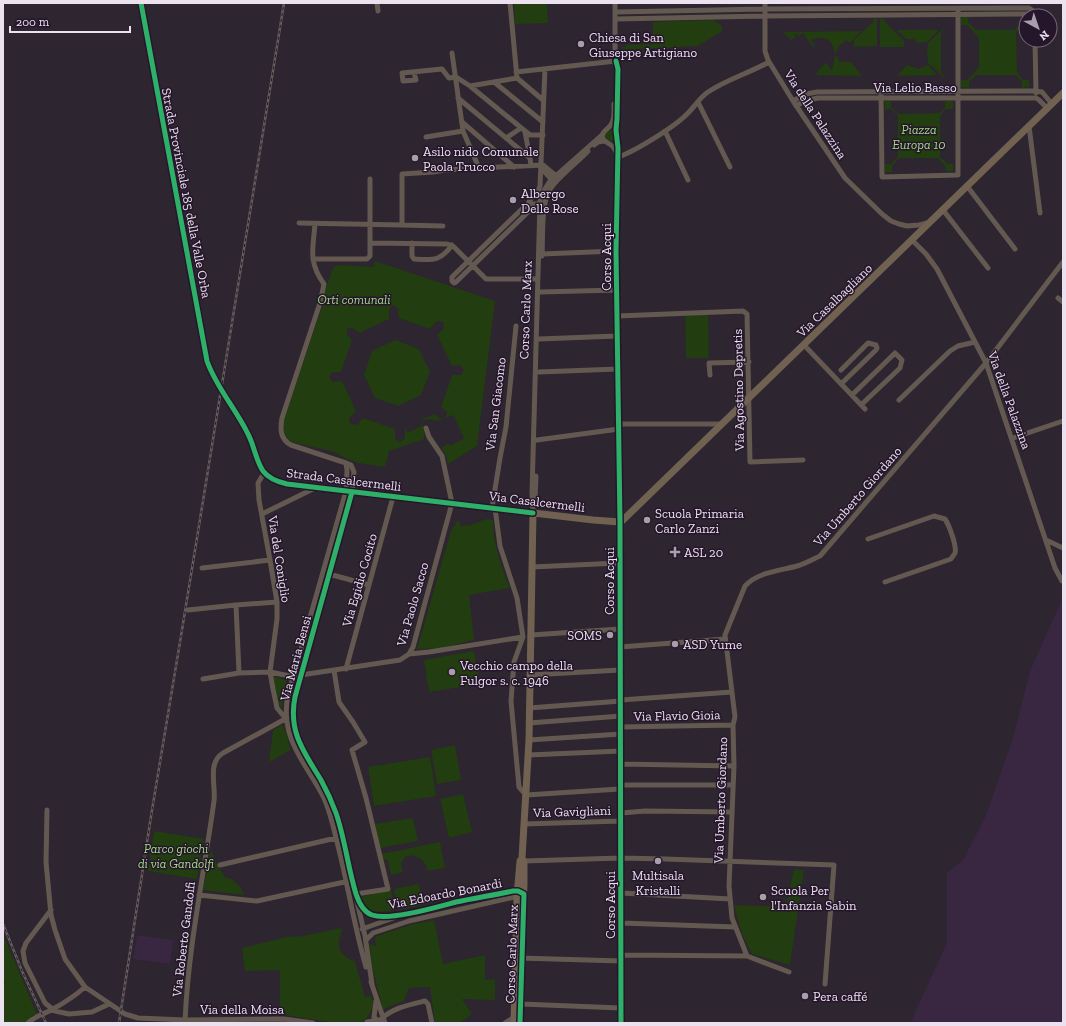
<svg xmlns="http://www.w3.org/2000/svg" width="1066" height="1026" font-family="'Zilla Slab',serif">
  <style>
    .built { fill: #392640 }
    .green { fill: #223d0f; fill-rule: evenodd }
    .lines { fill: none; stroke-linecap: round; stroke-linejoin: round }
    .minor { stroke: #645950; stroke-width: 5 }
    .major { stroke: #706150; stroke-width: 7 }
    .rail-casing { stroke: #655c5b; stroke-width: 2.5 }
    .rail { stroke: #26162b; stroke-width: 1; stroke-dasharray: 3; stroke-linecap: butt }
    .cycleway-casing { stroke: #26162b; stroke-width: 8 }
    .cycleway { stroke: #2db169; stroke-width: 5 }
    .poi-dot { fill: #a89fac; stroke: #26162b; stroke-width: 1.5 }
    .labels { text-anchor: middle; stroke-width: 3; stroke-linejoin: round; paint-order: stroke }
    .poi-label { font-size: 13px; fill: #ebe1ef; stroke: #26162b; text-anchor: start }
    .street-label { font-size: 13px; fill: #ebe1ef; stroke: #26162b }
    .park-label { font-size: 13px; font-style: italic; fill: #a1d987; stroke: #26162b }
  </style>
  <rect width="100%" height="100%" fill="#2d2530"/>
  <!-- built -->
  <path class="built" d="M1063,597V1023H909L911,1021L947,943V873L963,860L986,815L1013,738L1030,671Z
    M137,935L173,940L170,964L133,959Z"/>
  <!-- green -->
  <path class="green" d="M514,3H547L548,23L515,24Z
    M961,17H968V22L976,30H1014L1022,23V17H1026V25H1023L1016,32L1017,72L1023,80H1029V87L1022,88V82L1016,75H976L969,82V88L961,87V80H967L979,67V38L967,25H961Z
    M877,18V46L854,47V40L874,21L872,19Z
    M880,19H885L884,21L904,41V47H880Z
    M714,20L722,26V31L698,46L622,50V47H625L626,45L653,44V22Z
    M947,25L941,33V72L947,80L928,63L927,52L928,43Z
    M897,30H939L927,42L918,43L914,39H906Z
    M861,31L850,43L846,40L841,45L840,44L835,55C834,40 824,34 811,40L815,45L813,47L803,33L798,36L796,33L794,35L796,37L791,40L783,32Z
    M836,55L840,62H851L862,76L815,75L826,62L832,71L835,56Z
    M907,65L919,69L928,65L937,75L897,76Z
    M885,101H891V107L898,114L940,113L945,108V101H953V109H946L940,116V157L948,164H953V171H946L945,166L938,158H899L892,166V172H885V164H891L898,156V116L891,109H885Z
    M605 136a5 5 0 1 1 10 0a5 5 0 1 1-10 0Z
    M375,261L495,301L477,446L448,464L446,455L441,448L449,443L450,446L464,438L453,415L438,421L429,419L423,421C422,428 426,433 424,439L389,451L385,467L358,463L345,458L335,452L292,442L284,435L283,422L324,302L322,300L333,267L338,265L374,267ZM393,305L398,308L399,318L430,329L437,321L443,322L444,328L437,335L452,366L460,365L464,370L461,375H452L441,407L447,412L446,418L440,419L435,414L423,419L421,426L408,433L405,427V438L400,442L395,439V429L363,418L357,425L350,424L349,419L356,411L342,381L333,382L329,377L333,372H341L352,340L347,335V329L353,328L359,333L389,319V309Z
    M708,313L709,358H686L685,314Z
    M395,340L419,349L430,372L421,395L398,406L375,398L364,375L372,351Z
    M486,519L493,520C493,544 501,566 510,588L469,595L474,640L440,648L417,649L451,531L458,520L462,527L467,524L469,526Z
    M474,651L480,684L429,692L424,660Z
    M273,676L286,680L287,681L284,696L282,708L278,704Z
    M282,725C287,732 288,742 291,750L269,762L273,730Z
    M455,745L461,780L437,784L431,750Z
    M430,757L436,796L374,806L368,767Z
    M463,794L472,832L449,838L440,799Z
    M413,818L418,841L380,848L375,824Z
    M154,831L204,839L197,879L148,871Z
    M440,842L445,868L428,871L426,865L420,858L415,857L413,855L405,857L401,863L403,872L391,875L387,859L382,860L381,854Z
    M211,849L217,864L225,877L231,879L240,886L244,895L203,890Z
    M794,869L804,870L790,965L752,954L742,934L734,905L786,907Z
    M419,884L423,905L402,909L398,908L394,889Z
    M391,890L395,910C379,912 366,915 360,897Z
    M434,920L443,964L485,955V980L495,979V1000L462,999L472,1014L460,1023H435L430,987L409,988L404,1001L383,1009L372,966L369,944L376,946L375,937L410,925Z
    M341,928C343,933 340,935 339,940C337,951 345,959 355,961L365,997L371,996C376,1006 370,1016 362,1022L334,1023L286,1015L284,1012L280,1011V970L245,971L242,948L287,937L303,936Z
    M3,934L37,1014L32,1016L25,1023H3V985L5,983L4,980L3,979Z"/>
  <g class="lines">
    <!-- minor -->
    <path class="minor" d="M377,3L378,11
      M510,3L517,78
      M765,3V51L768,60L793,101L845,178L882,214L891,221L899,224L907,226L919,225L927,223
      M616,12L765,9L1029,8L1033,11L1034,16
      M616,19L765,16L1029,14L1032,16
      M1035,40L1036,93
      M452,53L463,131L479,168L543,165L556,176
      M616,61L618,69L617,119L616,130L618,148L616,251L620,522L621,1023
      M615,64V3
      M414,72L416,80L403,81L402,73L442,69L449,78L456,77L470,86L530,135H543
      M516,72L616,61
      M517,78L543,100
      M494,82L543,122
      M470,86L517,78
      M881,92L882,177L958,175V11
      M458,98L530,158L531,166
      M793,101L806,94L817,92L1035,91L1042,92L1052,104
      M698,102L730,167
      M614,104C614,112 615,120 610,126C607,130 600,132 603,139C606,144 613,143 616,152
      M796,106L805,101L818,98H1036L1039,100L1047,108
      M462,122L514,167
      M1029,126L1040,213
      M665,131L688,180
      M525,132L530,158
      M426,137L463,131
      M506,138L521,128
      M594,145L598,142L604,141
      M618,157C634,152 674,127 686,115C694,108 699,98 708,92C726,80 749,73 769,62
      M541,168L554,182
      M370,179V243
      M967,186L1015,249
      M528,204C530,197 538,194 540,186L545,69
      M540,210L529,211L456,282L454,283L452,281V277L524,207L531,204H540
      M943,210L988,268
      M299,223L402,225V174L433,172L446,170L479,168
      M315,224C313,249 308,262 324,284L320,303L282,418C280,429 280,439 291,445L346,463L351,465L354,472L352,492L295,697L293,716L296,736L301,748L328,794L339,823L365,936L372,984
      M402,225L443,226
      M912,240L926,254L937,269L986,363L1055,568L1062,581
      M412,243V256L414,259C432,260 440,262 452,245
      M542,254L616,251
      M542,256C543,239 541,205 549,191C555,179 578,162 588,151
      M313,259H367L370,256V243L447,244L453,246L486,279H538
      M541,292L617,290
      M1058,298L1063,302
      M617,316L743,311L747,314L750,462L803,460
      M539,339L617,336
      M804,345L865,409
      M841,370L868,343L876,345L877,348L876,350L841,384
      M539,372L618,369
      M710,375L709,363L749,362
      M852,395L895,353L902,360L900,368L861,405
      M899,400L950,351L958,346L975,342
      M618,424H722
      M1013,438L1063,421
      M537,440L619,429
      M346,463L347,470L346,491L288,695C279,738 306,763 324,798C332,816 335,835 340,854C349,891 355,930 366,967
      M264,473L258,483L259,500L270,560L277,602V619L270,672L273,689L277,708L286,719
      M535,500L536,476
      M492,508L500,458L506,427L516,326
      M495,508L500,546L517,598L523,637L514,662L511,701L519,787L526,795L620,789
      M533,513L532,493L540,201L543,192L550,181L603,134
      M262,514L315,488
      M868,539L934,516L945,519C949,525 957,546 955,553C954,555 952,557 951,559L885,582
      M1046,540L1063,548
      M532,567L619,563
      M202,568L270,560
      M329,574L369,585
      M236,605L239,673
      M188,610L236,605L277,602
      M531,635L620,629
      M620,647L725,639
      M409,654L429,652L523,637
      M346,669L393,497
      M334,670L339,702L353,722L365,742L352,750L366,798L388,889L356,894
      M530,675L620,670
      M203,679L239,673L270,672L290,676L301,675L400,660L409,654L413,647L452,503L442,456L429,437L426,428
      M621,700L732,692
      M529,708L621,701
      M529,723L621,716
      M621,727L733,725
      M529,740L621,734
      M528,755L621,751
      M620,764L734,766
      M620,785H733
      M47,810L46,862L51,915L55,930L65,959L85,987L125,1014L138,1018L185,1020L284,1019L313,1023
      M621,813L645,811L732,812
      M524,824L621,821
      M524,861L621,858L665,859L834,865L825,984
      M220,865L336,838
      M621,893L730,899
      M199,895L257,901L349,881
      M359,903C362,908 367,913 373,915C391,921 435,907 455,903C474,898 494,895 513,891L519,892
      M51,910L26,943L23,951L25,963L45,1003L55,1011L69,1014L92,1012L109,1004
      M621,923L735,927
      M362,929L396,917
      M366,940L373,933L409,921L519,896
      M622,955L747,956
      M519,958L621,961
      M789,972L747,956L732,918L729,886L734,766L733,725L735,717L725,635L745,586C758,572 779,571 797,566C805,564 813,559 820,556L986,363L1063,262
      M371,982L385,1023
      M376,1001L374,1017L379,1022
      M521,1004L621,1008
      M185,1022C188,948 204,874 214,801C216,785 207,763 223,753L287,718
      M367,1022L380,1020C392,1008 408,1005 425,1001L428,1004L432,1023
      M28,1023C35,1016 44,1014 53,1009C64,1003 76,995 85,987
      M505,1023L516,1016"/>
    <!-- major -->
    <path class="major" d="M141,3L207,361C216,387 236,409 248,434C254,445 256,461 263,471C269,479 278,482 287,484L593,520L620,522L623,520L1063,93
      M514,1023L517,896L520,861
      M520,1023L524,883V863L522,858L529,740L533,513"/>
    <defs>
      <path id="rail" d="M3,924L22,971L46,1023
        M119,1023L152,810L182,630L284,3"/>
    </defs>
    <!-- rail casing -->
    <use href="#rail" class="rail-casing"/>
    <!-- rail -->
    <use href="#rail" class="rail"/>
    <defs>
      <path id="cycleway" d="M141,3L207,361C216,387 236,409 248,434C254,445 256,461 263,471C269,479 278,482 287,484L533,513
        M616,61L618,69L617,119L616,130L618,148L616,251L620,522L621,1023
        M352,492L295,697C288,732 304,752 321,780C327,791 332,802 336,813C345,839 348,868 356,894C359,903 363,912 372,915C390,921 437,907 456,902C475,898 494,895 513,891H518L524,894L520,1023"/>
    </defs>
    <!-- cycleway casing -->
    <use href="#cycleway" class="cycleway-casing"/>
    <!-- cycleway -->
    <use href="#cycleway" class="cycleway"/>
  </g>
  <!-- markers -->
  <g class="poi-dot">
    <circle cx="581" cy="44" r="4"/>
    <circle cx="415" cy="158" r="4"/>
    <circle cx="513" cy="200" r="4"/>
    <circle cx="647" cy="520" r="4"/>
    <path d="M673 546h4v4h4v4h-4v4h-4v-4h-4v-4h4z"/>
    <circle cx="610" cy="635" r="4"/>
    <circle cx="675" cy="644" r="4"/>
    <circle cx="452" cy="672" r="4"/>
    <circle cx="658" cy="861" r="4"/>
    <circle cx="763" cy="897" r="4"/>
    <circle cx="805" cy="996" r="4"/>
  </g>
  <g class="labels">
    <!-- poi labels -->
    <g class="poi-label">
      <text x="589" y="42">Chiesa di San<tspan x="589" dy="15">Giuseppe Artigiano</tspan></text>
      <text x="423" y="156">Asilo nido Comunale<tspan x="423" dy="15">Paola Trucco</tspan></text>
      <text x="521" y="198">Albergo<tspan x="521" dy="15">Delle Rose</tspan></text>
      <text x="655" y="518">Scuola Primaria<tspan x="655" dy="15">Carlo Zanzi</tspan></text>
      <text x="684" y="557">ASL 20</text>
      <text x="602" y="640" text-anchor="end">SOMS</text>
      <text x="683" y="649">ASD Yume</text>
      <text x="460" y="670">Vecchio campo della<tspan x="460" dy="15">Fulgor s. c. 1946</tspan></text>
      <text x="658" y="880" text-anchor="middle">Multisala<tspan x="658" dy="15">Kristalli</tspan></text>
      <text x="771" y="895">Scuola Per<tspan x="771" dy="15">l'Infanzia Sabin</tspan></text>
      <text x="813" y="1001">Pera caffé</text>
    </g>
    <!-- street labels -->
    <g class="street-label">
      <text x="915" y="92">Via Lelio Basso</text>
      <text transform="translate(816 114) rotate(57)" y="5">Via della Palazzina</text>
      <text transform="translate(187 193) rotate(79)" y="5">Strada Provinciale 185 della Valle Orba</text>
      <text transform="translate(606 257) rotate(-90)" y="5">Corso Acqui</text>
      <text transform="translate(834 300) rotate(-44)" y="5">Via Casalbagliano</text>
      <text transform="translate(525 310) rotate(-88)" y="5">Corso Carlo Marx</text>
      <text transform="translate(738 390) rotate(-91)" y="5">Via Agostino Depretis</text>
      <text transform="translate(1010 400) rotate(70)" y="5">Via della Palazzina</text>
      <text transform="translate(495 404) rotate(-83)" y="5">Via San Giacomo</text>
      <text transform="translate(344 479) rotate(7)" y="5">Strada Casalcermelli</text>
      <text transform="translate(857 496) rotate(-49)" y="5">Via Umberto Giordano</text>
      <text transform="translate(537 501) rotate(7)" y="5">Via Casalcermelli</text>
      <text transform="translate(280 559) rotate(81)" y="5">Via del Coniglio</text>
      <text transform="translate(359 580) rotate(-74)" y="5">Via Egidio Cocito</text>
      <text transform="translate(609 581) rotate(-90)" y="5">Corso Acqui</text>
      <text transform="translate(412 604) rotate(-74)" y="5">Via Paolo Sacco</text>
      <text transform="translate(295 658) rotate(-75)" y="5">Via Maria Bensi</text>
      <text transform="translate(677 715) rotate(-1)" y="5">Via Flavio Gioia</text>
      <text transform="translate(720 800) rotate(-88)" y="5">Via Umberto Giordano</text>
      <text transform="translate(572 811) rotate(-2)" y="5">Via Gavigliani</text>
      <text transform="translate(445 893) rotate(-11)" y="5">Via Edoardo Bonardi</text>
      <text transform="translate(610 905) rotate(-90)" y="5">Corso Acqui</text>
      <text transform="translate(183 939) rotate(-83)" y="5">Via Roberto Gandolfi</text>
      <text transform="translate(511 954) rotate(-88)" y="5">Corso Carlo Marx</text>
      <text x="242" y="1014">Via della Moisa</text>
    </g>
    <!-- park labels -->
    <g class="park-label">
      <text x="919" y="134">Piazza<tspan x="919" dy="15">Europa 10</tspan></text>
      <text x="354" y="304">Orti comunali</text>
      <text x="176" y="853">Parco giochi<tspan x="176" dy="15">di via Gandolfi</tspan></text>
    </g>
  </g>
  <!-- border -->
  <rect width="1066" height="1026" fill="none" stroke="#ebe1ef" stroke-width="8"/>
  <!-- north arrow -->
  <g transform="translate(1038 28) rotate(140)"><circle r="19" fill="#26162b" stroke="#756779"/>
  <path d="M0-3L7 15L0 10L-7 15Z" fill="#a89fac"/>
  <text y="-6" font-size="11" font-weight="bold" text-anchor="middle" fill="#ebe1ef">N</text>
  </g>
  <!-- scale -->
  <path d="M10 26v6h120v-6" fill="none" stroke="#ebe1ef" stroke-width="2"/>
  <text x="16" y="26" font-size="12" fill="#ebe1ef" stroke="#26162b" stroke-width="3" paint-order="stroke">200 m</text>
</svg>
